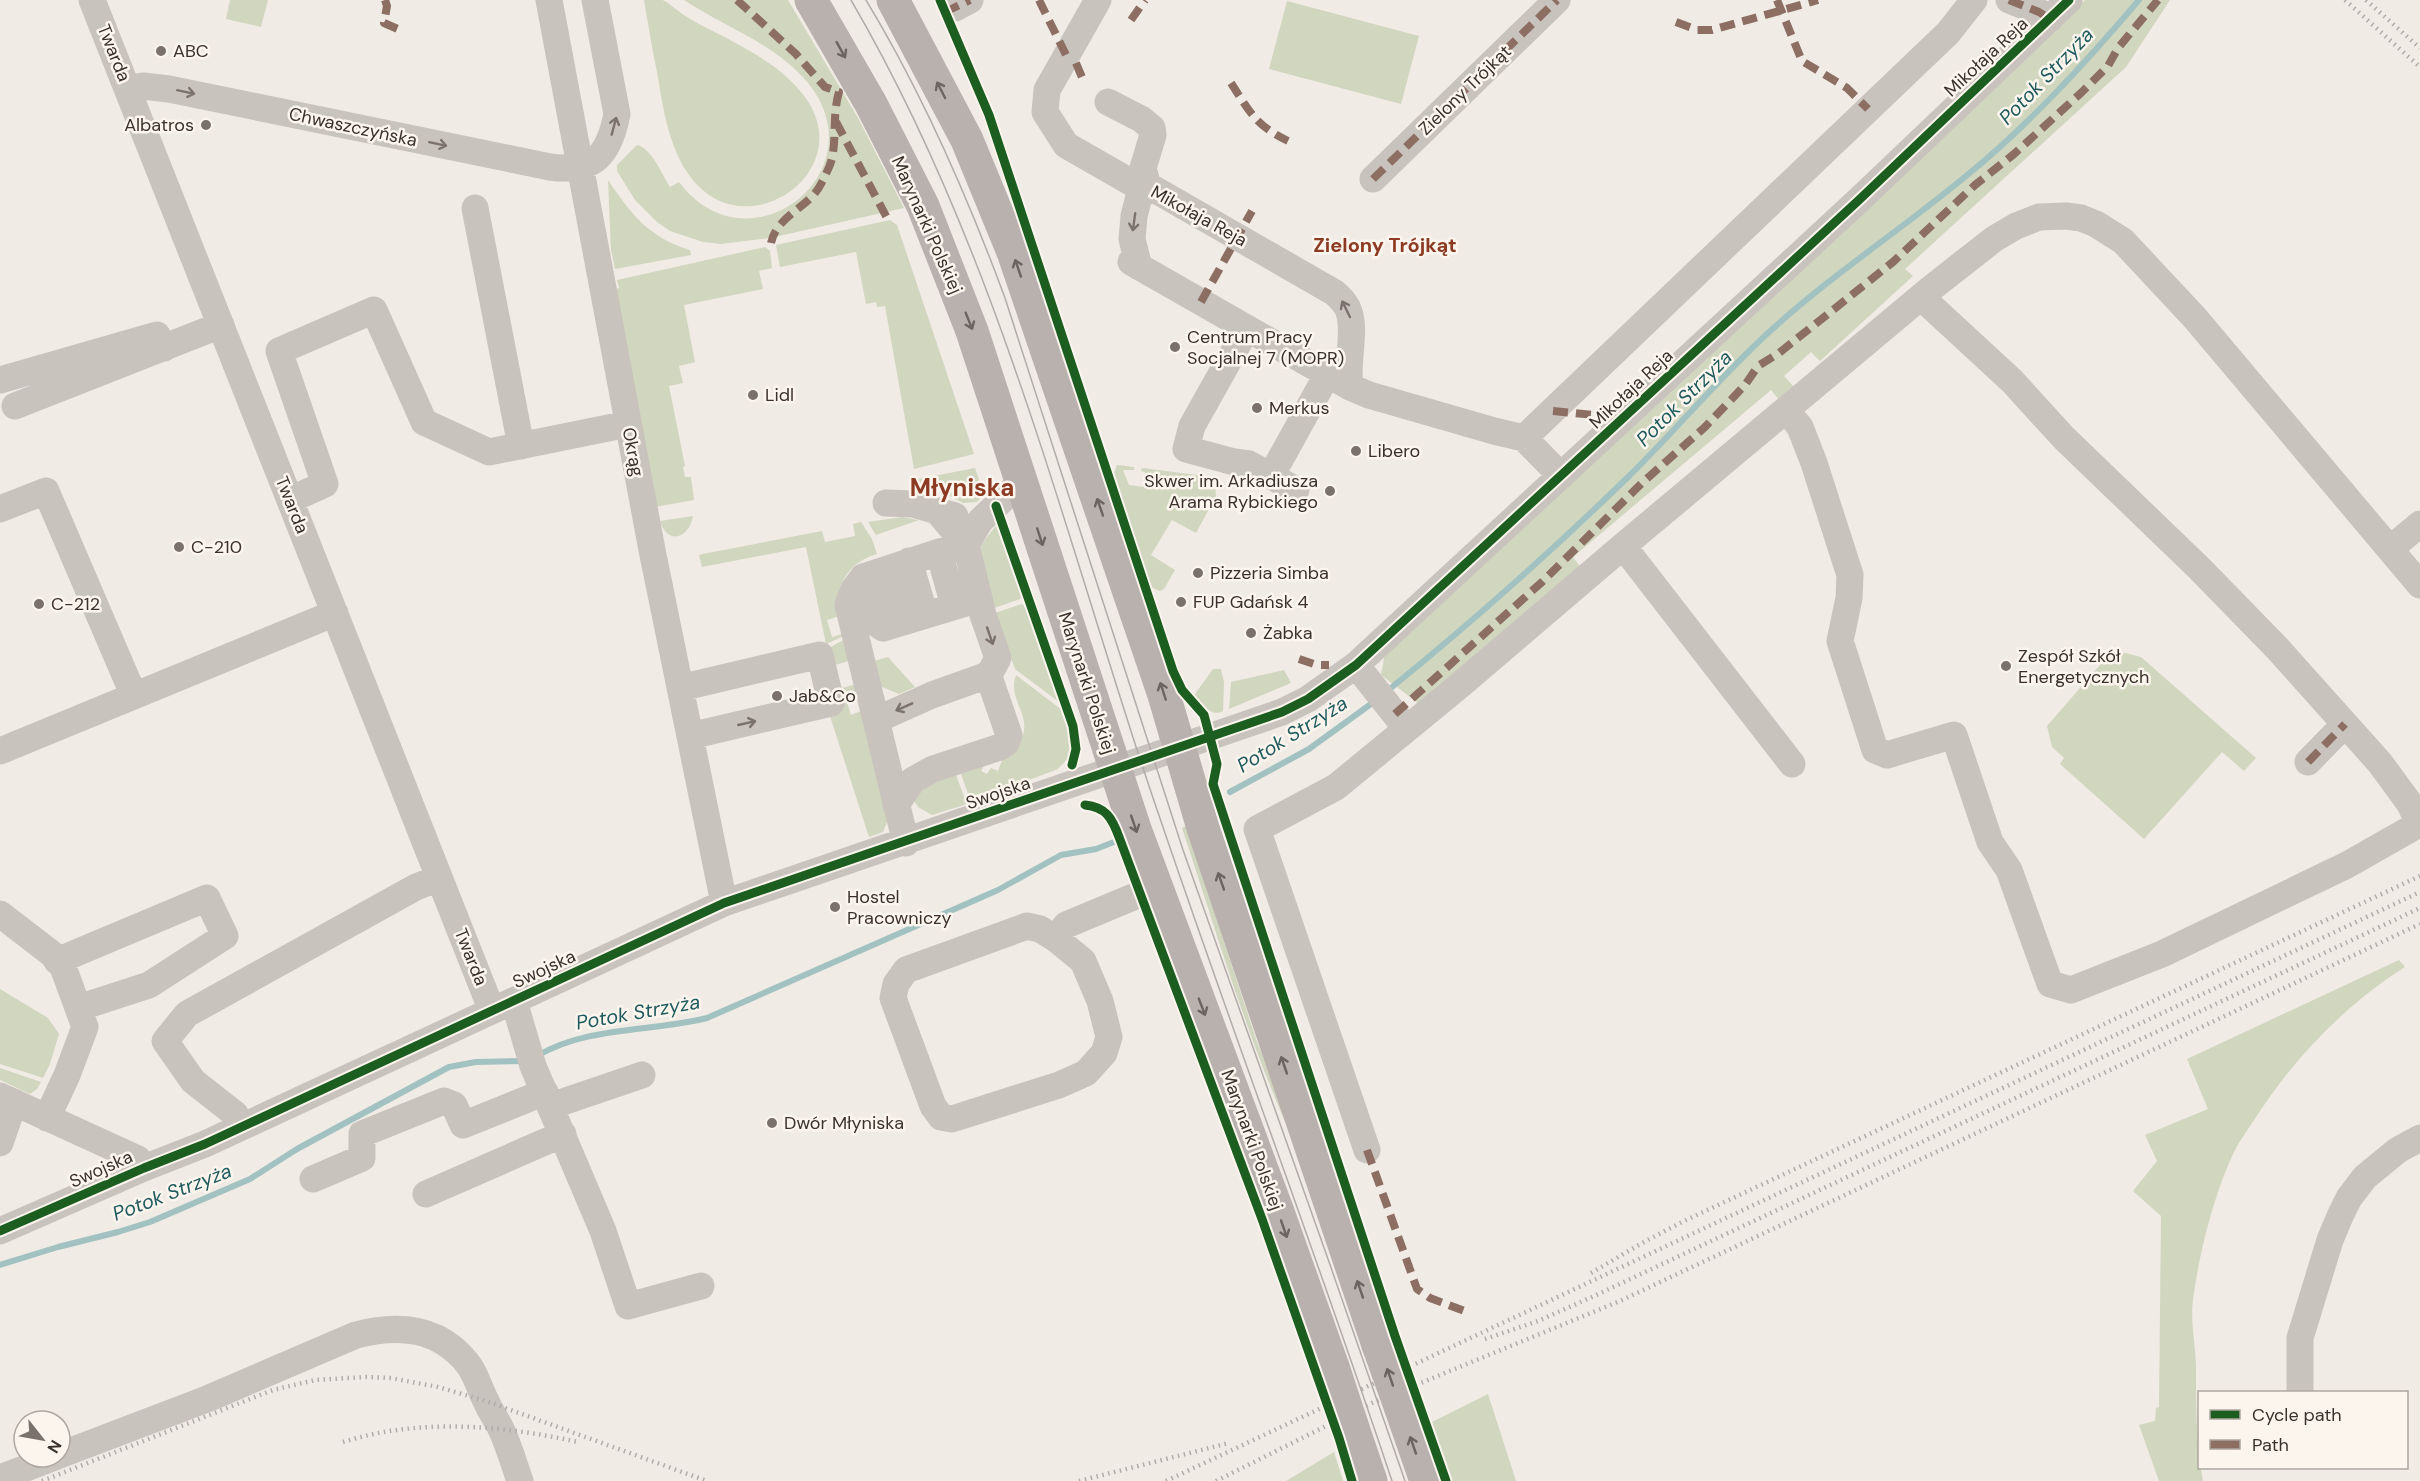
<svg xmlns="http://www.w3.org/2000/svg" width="2420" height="1481" font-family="'DM Sans',sans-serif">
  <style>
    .green { fill: #d1d6bf }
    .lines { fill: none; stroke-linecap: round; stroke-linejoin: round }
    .stream { stroke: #a1c2c1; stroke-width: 6 }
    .minor { stroke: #c9c3be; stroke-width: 27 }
    .major { stroke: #b8b1ad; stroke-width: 33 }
    .tram { stroke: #b1aca8; stroke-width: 1.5 }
    .rail { stroke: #b1aca8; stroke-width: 4.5; stroke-dasharray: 1.5 4.5; stroke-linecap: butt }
    .major-bridge { stroke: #b8b1ad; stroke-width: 33 }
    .quiet { stroke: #8d6e63; stroke-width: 8; stroke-dasharray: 15 8; stroke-linecap: butt }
    .cycleway-casing { stroke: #fbf5ee; stroke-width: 13 }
    .cycleway { stroke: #1b5e20; stroke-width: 9 }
    .oneway { stroke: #6d645f }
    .oneway2 { stroke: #7b726d }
    .poi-dot { fill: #7a716c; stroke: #fbf5ee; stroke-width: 2 }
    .labels { text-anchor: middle; stroke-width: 5; stroke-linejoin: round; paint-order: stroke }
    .poi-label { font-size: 18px; fill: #3b302b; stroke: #fbf5ee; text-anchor: start }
    .street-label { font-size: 18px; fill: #3b302b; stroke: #fbf5ee }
    .water-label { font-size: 20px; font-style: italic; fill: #1f5a5e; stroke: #fbf5ee }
    .neighbourhood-label { font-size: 20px; font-weight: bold; fill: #8c3b22; stroke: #fbf5ee }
    .district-label { font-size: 24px; font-weight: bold; fill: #8c3b22; stroke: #fbf5ee }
  </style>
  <rect width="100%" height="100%" fill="#f0ebe5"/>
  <!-- green -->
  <path class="green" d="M230,0H268L261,27L226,19Z
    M644,0C650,0 657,0 662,0C667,1 672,7 677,10C694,23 714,31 732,41C761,57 788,72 807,100C857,174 743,251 689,175C668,145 663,107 657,72C652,48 648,24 644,0Z
    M684,0H788L858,118L904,208L770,238L721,244L703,242L670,231L657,222L635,200L617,171V165L637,145C652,148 662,175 670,187L679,182C749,275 880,171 808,83C775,43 726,28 684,0Z
    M2085,0H2170L2126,67L1905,269L1913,276L1820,361L1811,352L1784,376L1796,389L1780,401L1771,390L1573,557L1581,568L1418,703L1381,675L1385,653L1891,184Z
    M1287,1L1419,36L1401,104L1269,69Z
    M608,180C632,215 648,237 690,250L691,255L615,269L611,250Z
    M890,220L897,225L974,454L914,469L885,306L877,307L876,302L866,304L856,252L780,267L776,245Z
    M765,247L770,251L772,268L759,271L763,289L684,305L695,362L679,366L683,383L669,386L685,466L683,467L685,477H691L694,500L655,507L613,290L619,288L617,280Z
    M1117,465L1134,467V470H1123L1129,485L1143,487L1145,472L1141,471L1142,468L1205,476L1215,486L1216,496L1196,533L1172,520L1151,555L1175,570L1164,589L1160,591L1151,587L1114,473Z
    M975,468L984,494L977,502L963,503L929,485L908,481Z
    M693,516C689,538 668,546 660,521Z
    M902,517L919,520L876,535L868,522Z
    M861,522L872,539L877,554C847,563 834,586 840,616L827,620L832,637L845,633L846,635L826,644L806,547L702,567L699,555L703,554L822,531L825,542L855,536L853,524Z
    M998,523L1022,595L1020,599L994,608L979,561L981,545Z
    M1022,604L1025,607L1059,702L1015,669L995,613Z
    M847,638L849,661L835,665L842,688L857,684L861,698L847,702L851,715L861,711L889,817L883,832L869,837L829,713L827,649Z
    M2125,653L2141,657L2256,758L2244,771L2222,752L2144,839L2060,764L2064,758L2052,747L2047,726L2106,658Z
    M888,657L915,687L899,694L882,687L873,677L874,661Z
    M1213,669H1221L1224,682L1223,711C1212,718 1203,704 1195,697V694Z
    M1284,670L1291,683L1229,709L1231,682Z
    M1016,675L1062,710L1072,744L1068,758L1058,769L971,802L961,774L984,766L981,771L987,774L991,768L998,771C1000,765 1003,758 1006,753C1013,745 1022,742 1024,731C1027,710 1008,698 1016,675Z
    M954,770L967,804L932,815L918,807L913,799L915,788Z
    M1186,826L1256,1039L1312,1178C1255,1068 1221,945 1182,828Z
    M2399,960L2405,967C2345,1005 2295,1057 2256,1117C2249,1128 2240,1140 2234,1152C2214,1194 2199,1254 2193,1300C2190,1322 2196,1347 2196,1368C2196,1406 2196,1445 2203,1481H2159L2139,1425L2155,1421L2156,1408L2159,1407L2161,1216L2133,1191L2157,1161L2145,1135L2208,1109L2187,1059Z
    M0,989L48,1018L59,1034L50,1064L43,1078L0,1064Z
    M0,1069V1068L41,1082L37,1089L30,1094L0,1080Z
    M1488,1394L1516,1481H1452L1430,1423Z
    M1334,1452L1343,1481H1286Z"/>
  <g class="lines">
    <!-- stream -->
    <path class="stream" d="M1386,692C1470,624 1551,552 1628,477C1676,430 1719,378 1768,333C1830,276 1901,230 1966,176C2030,124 2086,62 2139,0
      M1230,792L1309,749L1375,701
      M537,1056C587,1026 651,1032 707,1018L998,890L1061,855L1096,849L1114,842
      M0,1265L58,1247L118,1232L150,1222L250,1179L297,1149L449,1067L476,1062L525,1061"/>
    <!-- minor -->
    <path class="minor" d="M92,0L492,1011
      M549,0L652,550L724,903
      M1098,0L1047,90L1045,112L1066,145L1134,184L1142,185
      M2009,0L2039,12L2050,19
      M955,8L970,0
      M128,89L143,86L169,89L550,167C594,173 609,155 617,114L595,0
      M1108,102L1141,119L1152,128L1153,135L1143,168L1148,187
      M1373,179L1557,0
      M475,208L521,446
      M1131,262L1350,387L1369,395L1494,431L1524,438L1948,33L1974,0
      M1139,267L1132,239L1134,216L1142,185L1154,189L1335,293C1341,299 1347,304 1349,312C1356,331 1346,364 1350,387
      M1247,328L1192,426L1186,449L1234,462L1249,464L1271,476L1327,375
      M0,380L157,335L164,348
      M15,406L221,325
      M1786,410L1800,427L1814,463L1850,575L1849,598L1840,641L1875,750L1887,755L1954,735L1990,842L2009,870L2050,984L2071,990L2162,954L2347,865L2419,824L2410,804L2380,763L2277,648L2199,568L2064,438L2012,381L1921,297
      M1524,438L1561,476
      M1271,476L1296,490
      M290,500L325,484L279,351L374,310L424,422L489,452L628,424
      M886,503L913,504L955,516
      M0,509L46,491L134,696
      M1623,546L1792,764
      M2390,549L2420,524
      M939,552L954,606
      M909,561L925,615
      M885,570L900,623
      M863,577L877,624L883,628L979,599
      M1356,665L1406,728
      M680,688L820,655L831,703L690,736
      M876,720L932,695L985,676L991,671L998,658L983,615L966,545L980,521L1021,482
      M0,751L335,613
      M2308,762L2345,724
      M896,805L913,780L933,769L1000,747L1006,743L1009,735L988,674
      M906,843L848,605L854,589L863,577L939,552L966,545L938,512
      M0,914L52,954L63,967L85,1027L67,1075L47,1118
      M1056,939L1040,929L1027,926L906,970L896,984L893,998L933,1106L941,1117L952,1119L1059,1085L1086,1073L1104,1053L1109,1037L1100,1001L1083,961L1056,939L1066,925L1157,887
      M57,961L207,898L225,936L149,985L78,1008
      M514,1001L533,1066L603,1231L628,1306L701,1286
      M0,1096L138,1159L144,1168
      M551,1106L642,1075
      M241,1127L235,1114L193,1081L165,1041L187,1014L416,887L439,878
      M0,1143L14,1102
      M1367,1150L1257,829L1336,787L1459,686L1623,546L1929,290L1994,239L2016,226L2039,217L2066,216L2081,218L2096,224L2123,241L2195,318L2420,585
      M313,1179L362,1158V1134L444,1101L454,1105L463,1125L545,1092
      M426,1194L563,1134
      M0,1231L144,1168L205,1144L724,903L1282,712L1308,699L1356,665L1860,199L2069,0
      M2300,1392V1338L2330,1240L2341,1214L2349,1198L2365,1177L2398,1150L2420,1138
      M60,1455L207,1399L356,1335C398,1324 439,1327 468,1364C476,1374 480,1390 486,1401C490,1411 497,1420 501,1429C509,1446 514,1464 520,1481
      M0,1478L55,1457"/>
    <!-- major -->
    <path class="major" d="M811,0L871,104L923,206L972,331L1135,829L1278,1212L1333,1367
      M893,0L967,140L1013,252L1164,695L1203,828L1378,1345
      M1401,1409L1426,1481
      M1354,1431L1371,1481"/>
    <!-- tram -->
    <path class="tram" d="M851,0C990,238 1056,502 1141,762C1221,1003 1312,1240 1392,1481
      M866,0C923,94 967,195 1005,298L1183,850L1328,1259L1405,1481"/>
    <!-- rail -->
    <path class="rail" d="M2345,0L2420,67
      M2366,0L2420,48
      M1591,1273L1644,1242L1684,1221L2420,876
      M1485,1339L1538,1321L1592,1297L2420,908
      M343,1442C419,1418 501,1425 578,1442
      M42,1481L273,1390L315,1380L366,1377L391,1378L438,1387L486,1401L707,1481
      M1079,1481L1229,1443
      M1166,1481L2420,892
      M1216,1481L1372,1403L1620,1301L2420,924"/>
    <!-- major-bridge -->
    <path class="major-bridge" d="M1378,1345L1401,1409
      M1333,1367L1354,1431"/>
    <!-- quiet -->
    <path class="quiet" d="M385,0L387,6L384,23L400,30
      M737,0L796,54L825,87L839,92C833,112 836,133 833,153C832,163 826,174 821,184C809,208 777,215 771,243
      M1039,0L1066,55
      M1777,0L1802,61L1847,88L1868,109
      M2009,0L2039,12L2050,19
      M945,12L970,0
      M1131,20L1145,0
      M1676,22L1697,30H1712L1818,0
      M1076,63L1084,82
      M1231,83C1250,112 1255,125 1288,141
      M836,122L887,218
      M1373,179L1557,0
      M1201,302L1252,211
      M1553,411L1605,416
      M1299,659L1317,665H1329
      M1395,714L1542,582L1642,483L1705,427L1745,385L1758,366L1779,353L1893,262L1975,185L2014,154L2082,92L2108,66L2118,48L2158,0
      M2308,762L2345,724
      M1367,1150L1417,1289L1430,1298L1470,1313"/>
    <defs>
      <path id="cycleway" d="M940,0L989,115L1173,671L1182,690L1204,715L1217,764L1213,784L1395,1336L1446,1481
        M996,506L1073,726L1076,749L1072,765
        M1085,805C1106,807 1112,818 1119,837L1262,1219L1339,1438L1352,1481
        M0,1231L144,1168L205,1144L724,903L1282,712L1308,699L1356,665L1860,199L2069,0"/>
    </defs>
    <!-- cycleway casing -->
    <use href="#cycleway" class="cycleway-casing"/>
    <!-- cycleway -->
    <use href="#cycleway" class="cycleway"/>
  </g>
  <!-- one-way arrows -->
  <defs><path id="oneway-shaft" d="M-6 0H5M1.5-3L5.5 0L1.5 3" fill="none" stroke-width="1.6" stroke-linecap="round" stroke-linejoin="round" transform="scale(1.5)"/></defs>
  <g class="oneway">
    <use href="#oneway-shaft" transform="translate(841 50) rotate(61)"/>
    <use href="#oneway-shaft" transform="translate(941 90) rotate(-117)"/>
    <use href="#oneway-shaft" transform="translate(1018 268) rotate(-109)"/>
    <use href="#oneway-shaft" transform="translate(969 321) rotate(68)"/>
    <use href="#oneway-shaft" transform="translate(1100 507) rotate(-109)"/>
    <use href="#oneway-shaft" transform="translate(1040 537) rotate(72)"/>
    <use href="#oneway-shaft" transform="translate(1163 691) rotate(-108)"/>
    <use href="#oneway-shaft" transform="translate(1134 824) rotate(71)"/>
    <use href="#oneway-shaft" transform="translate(1221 881) rotate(-109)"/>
    <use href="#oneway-shaft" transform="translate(1202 1007) rotate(69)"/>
    <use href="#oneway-shaft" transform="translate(1284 1065) rotate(-109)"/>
    <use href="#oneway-shaft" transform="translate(1284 1229) rotate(71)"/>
    <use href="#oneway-shaft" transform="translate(1360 1289) rotate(-109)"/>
    <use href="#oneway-shaft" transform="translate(1390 1377) rotate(-109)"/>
    <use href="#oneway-shaft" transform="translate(1413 1445) rotate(-109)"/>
  </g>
  <g class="oneway2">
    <use href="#oneway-shaft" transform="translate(186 92) rotate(12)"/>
    <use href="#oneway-shaft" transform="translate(614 126) rotate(-75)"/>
    <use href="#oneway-shaft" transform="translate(438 144) rotate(12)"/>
    <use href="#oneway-shaft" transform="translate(1134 222) rotate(98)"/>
    <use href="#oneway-shaft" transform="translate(1346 309) rotate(-116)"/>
    <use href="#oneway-shaft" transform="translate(990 636) rotate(71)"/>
    <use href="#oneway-shaft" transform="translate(904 707) rotate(156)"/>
    <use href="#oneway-shaft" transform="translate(747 723) rotate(-13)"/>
  </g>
  <!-- markers -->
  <g class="poi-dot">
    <circle cx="161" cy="51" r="6"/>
    <circle cx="206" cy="125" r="6"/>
    <circle cx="1175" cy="347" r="6"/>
    <circle cx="753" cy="395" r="6"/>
    <circle cx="1257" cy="408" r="6"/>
    <circle cx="1356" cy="451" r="6"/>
    <circle cx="1330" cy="491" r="6"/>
    <circle cx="179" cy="547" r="6"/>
    <circle cx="1198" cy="573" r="6"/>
    <circle cx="1181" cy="602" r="6"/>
    <circle cx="39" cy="604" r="6"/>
    <circle cx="1251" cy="633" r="6"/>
    <circle cx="2006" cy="666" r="6"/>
    <circle cx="777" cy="696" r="6"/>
    <circle cx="835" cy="907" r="6"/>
    <circle cx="772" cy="1123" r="6"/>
  </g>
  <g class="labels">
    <!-- poi labels -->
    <g class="poi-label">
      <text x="173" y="57">ABC</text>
      <text x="194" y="131" text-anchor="end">Albatros</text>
      <text x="1187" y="343">Centrum Pracy<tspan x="1187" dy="21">Socjalnej 7 (MOPR)</tspan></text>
      <text x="765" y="401">Lidl</text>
      <text x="1269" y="414">Merkus</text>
      <text x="1368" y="457">Libero</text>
      <text x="1318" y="487" text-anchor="end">Skwer im. Arkadiusza<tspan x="1318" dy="21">Arama Rybickiego</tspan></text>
      <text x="191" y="553">C-210</text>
      <text x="1210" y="579">Pizzeria Simba</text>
      <text x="1193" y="608">FUP Gdańsk 4</text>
      <text x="51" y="610">C-212</text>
      <text x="1263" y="639">Żabka</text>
      <text x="2018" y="662">Zespół Szkół<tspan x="2018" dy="21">Energetycznych</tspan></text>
      <text x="789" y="702">Jab&amp;Co</text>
      <text x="847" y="903">Hostel<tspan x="847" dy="21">Pracowniczy</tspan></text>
      <text x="784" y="1129">Dwór Młyniska</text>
    </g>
    <!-- street labels -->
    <g class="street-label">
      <text transform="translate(114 53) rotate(68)" y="6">Twarda</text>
      <text transform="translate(1986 57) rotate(-43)" y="6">Mikołaja Reja</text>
      <text transform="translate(1465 90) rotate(-44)" y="6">Zielony Trójkąt</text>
      <text transform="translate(353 127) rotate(12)" y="6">Chwaszczyńska</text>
      <text transform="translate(1199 216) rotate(29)" y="6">Mikołaja Reja</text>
      <text transform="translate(927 225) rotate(66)" y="6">Marynarki Polskiej</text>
      <text transform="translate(1631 389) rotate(-43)" y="6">Mikołaja Reja</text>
      <text transform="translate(633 452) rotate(79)" y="6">Okrąg</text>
      <text transform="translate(292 505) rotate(68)" y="6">Twarda</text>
      <text transform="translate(1087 683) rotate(72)" y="6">Marynarki Polskiej</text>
      <text transform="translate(998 793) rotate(-19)" y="6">Swojska</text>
      <text transform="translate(471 957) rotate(68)" y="6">Twarda</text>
      <text transform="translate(544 969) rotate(-25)" y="6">Swojska</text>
      <text transform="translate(1252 1140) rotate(70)" y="6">Marynarki Polskiej</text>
      <text transform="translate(101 1169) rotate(-24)" y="6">Swojska</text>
    </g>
    <!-- water labels -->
    <g class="water-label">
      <text transform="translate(2046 76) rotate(-46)" y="7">Potok Strzyża</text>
      <text transform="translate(1684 398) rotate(-45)" y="7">Potok Strzyża</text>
      <text transform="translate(1292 734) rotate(-32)" y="7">Potok Strzyża</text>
      <text transform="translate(638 1012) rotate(-10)" y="7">Potok Strzyża</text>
      <text transform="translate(172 1192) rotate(-21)" y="7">Potok Strzyża</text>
    </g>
    <!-- neighbourhood labels -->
    <g class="neighbourhood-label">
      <text x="1385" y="252">Zielony Trójkąt</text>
    </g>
    <!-- district labels -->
    <g class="district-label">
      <text x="962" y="496">Młyniska</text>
    </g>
  </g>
  <!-- legend -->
  <rect x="2198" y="1391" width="210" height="78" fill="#fbf5ee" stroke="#aea6a0" stroke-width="1.5"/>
  <rect x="2210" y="1410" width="30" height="9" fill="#1b5e20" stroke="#aea6a0" stroke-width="1.5"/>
  <text x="2252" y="1421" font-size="18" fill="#3b302b">Cycle path</text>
  <rect x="2210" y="1440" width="30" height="9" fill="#8d6e63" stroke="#aea6a0" stroke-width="1.5"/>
  <text x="2252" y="1451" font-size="18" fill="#3b302b">Path</text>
  <!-- north arrow -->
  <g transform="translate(42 1439) rotate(121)"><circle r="28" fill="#fbf5ee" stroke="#aea6a0" stroke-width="1.5"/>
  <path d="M0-4.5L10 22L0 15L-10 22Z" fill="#7a716c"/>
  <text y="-9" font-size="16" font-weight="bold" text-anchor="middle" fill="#3b302b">N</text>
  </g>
</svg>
